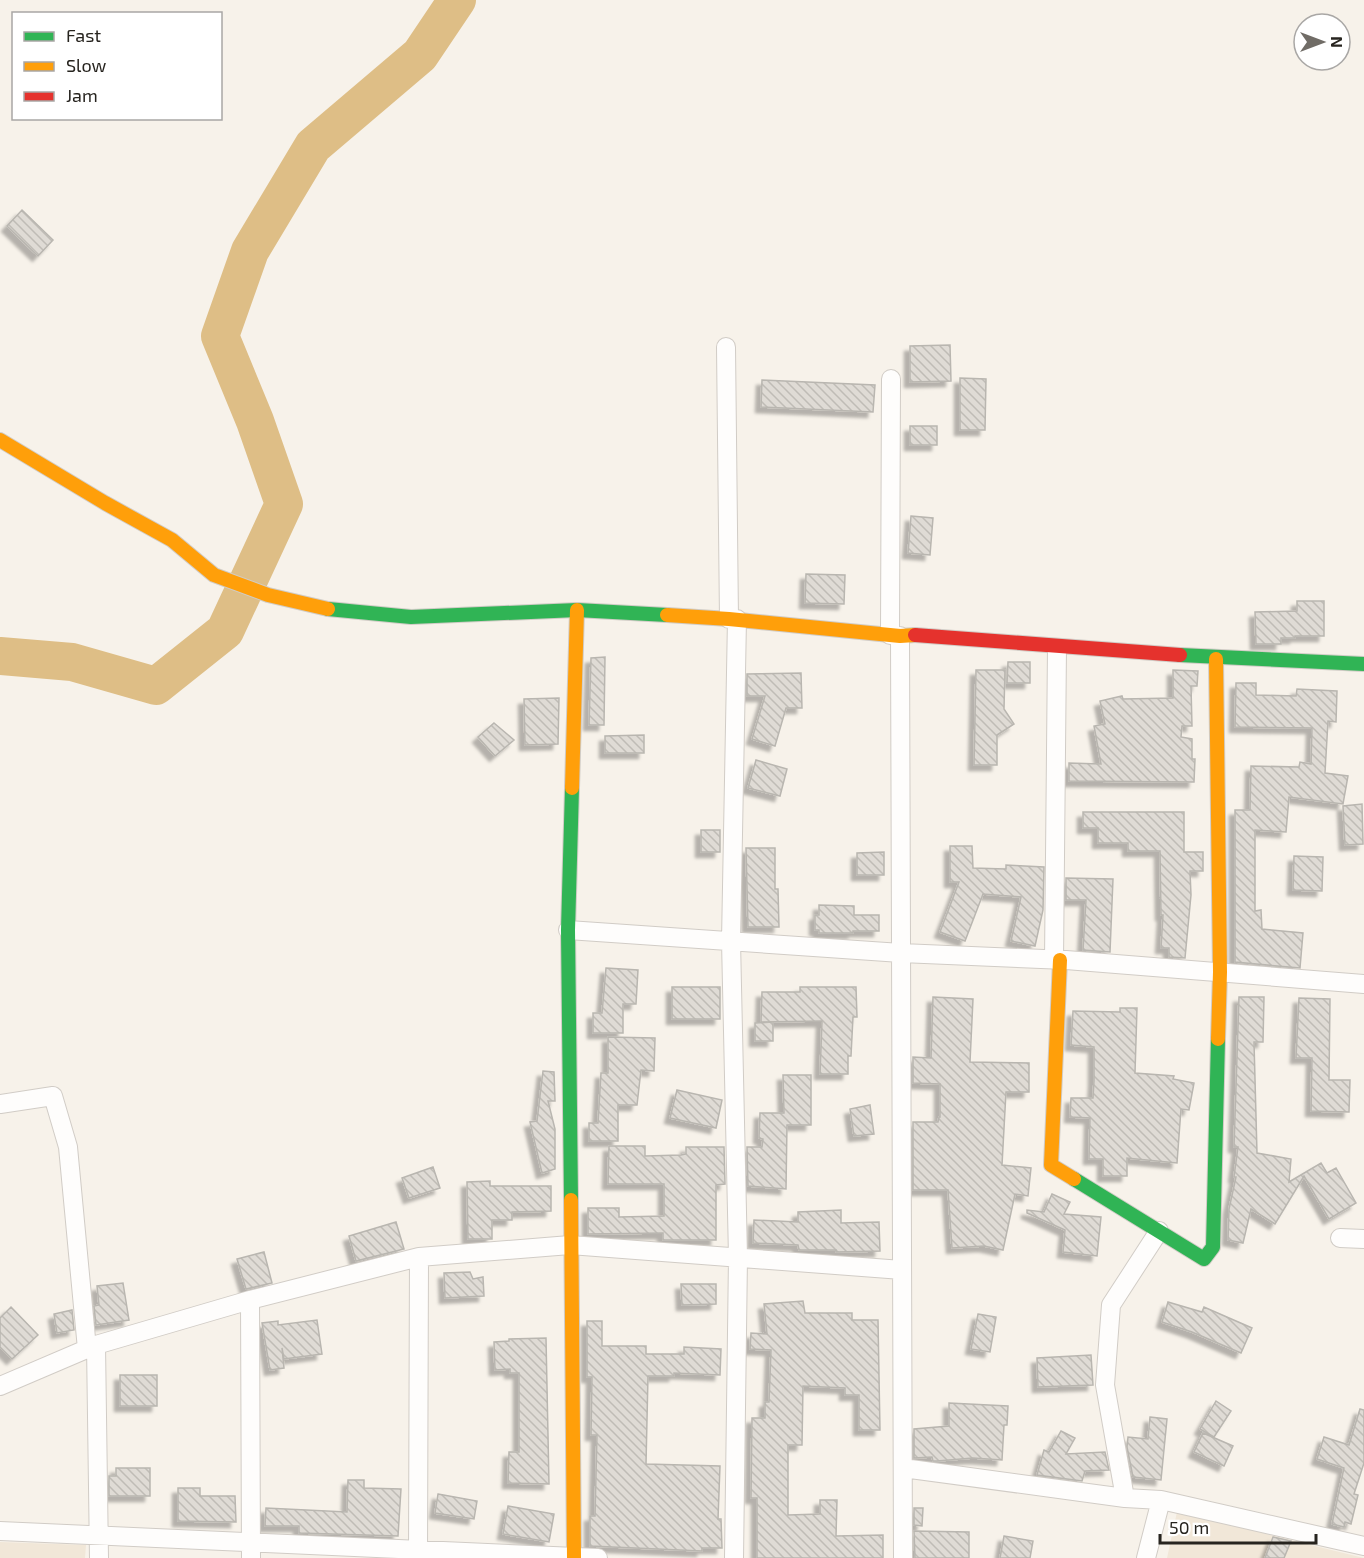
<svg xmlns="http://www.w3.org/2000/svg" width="1364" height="1558" font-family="'Exo 2',sans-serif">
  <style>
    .built { fill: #f1e7d8 }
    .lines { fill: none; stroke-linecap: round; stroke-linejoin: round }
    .river { stroke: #debe86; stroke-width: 38 }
    .building { fill: url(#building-back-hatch); stroke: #b9b6b0; stroke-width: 1.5; filter: url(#shadow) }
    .street-casing { stroke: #d1ccc6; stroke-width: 20 }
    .fast-casing { stroke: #d1ccc6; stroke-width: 16 }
    .slow-casing { stroke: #d1ccc6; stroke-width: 16 }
    .jam-casing { stroke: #d1ccc6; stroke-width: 16 }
    .street { stroke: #fefdfc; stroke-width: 18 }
    .fast { stroke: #30b455; stroke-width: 14 }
    .slow { stroke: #ff9f0a; stroke-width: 14 }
    .jam { stroke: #e5322d; stroke-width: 14 }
  </style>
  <defs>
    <pattern id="building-back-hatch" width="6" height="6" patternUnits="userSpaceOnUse" patternTransform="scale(1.5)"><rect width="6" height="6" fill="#dfdbd5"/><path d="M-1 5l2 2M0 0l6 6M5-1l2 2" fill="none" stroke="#bfbcb6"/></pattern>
    <filter id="shadow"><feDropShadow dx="-5.5" dy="5.5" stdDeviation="1.5" flood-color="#0004"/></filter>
  </defs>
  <rect width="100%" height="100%" fill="#f7f2ea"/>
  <!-- built -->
  <path class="built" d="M1177,1512L1364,1558H1167Z
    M0,1542L86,1545L85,1558H0Z"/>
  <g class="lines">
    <!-- river -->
    <path class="river" d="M0,656L72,662L156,686L225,631L284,504L255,421L220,336L250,251L313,146L420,55L457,0"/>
  </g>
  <!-- building -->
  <path class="building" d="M22,210L53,240L38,256L7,226Z
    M950,345L951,381L910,382V346Z
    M960,378L986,379L985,430H960Z
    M762,380L875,385L873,412L761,407Z
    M910,426H937V445H910Z
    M911,516L933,518L930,555L908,553Z
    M806,574L845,575L844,604L805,603Z
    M1297,601H1324V636H1295V638H1281V644H1256L1255,612L1297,611Z
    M605,657L604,725H589L591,658Z
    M1008,662H1030V683H1007Z
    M976,670H1005L1004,709L1014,724L997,735V765H974Z
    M1173,670L1198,671L1197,686H1191L1192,726H1182L1181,737L1192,739V759H1195L1194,782L1069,781V763L1101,764L1094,726L1105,724L1100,701L1122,696L1123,699L1173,698Z
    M801,673L802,708H786L775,746L752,739L765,696H747V674Z
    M1236,683H1256V695L1296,696L1297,689L1337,691L1336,722L1328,721L1325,773L1348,776L1343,804L1289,797L1286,832L1255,830V911L1261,910L1262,929L1303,933L1300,968L1235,962V810H1250L1251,766L1299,767L1300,762L1311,764L1312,728L1235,727Z
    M559,698L558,744L525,745L524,699Z
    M494,723L514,740L495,756L478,737Z
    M644,735V753H605V736Z
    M756,760L787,769L780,796L748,788Z
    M1362,804L1363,844L1345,845L1343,806Z
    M1083,812H1184V852H1203V871H1190L1191,895L1185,958L1169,957V948H1161L1163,915H1161L1160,851H1128V843H1098V828H1083Z
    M701,830H720V852H701Z
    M950,846H972L973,868L1006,869V865L1044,867L1043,910L1035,946L1011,941L1021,897L983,894L965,941L940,932L959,882H950Z
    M746,848H775V889H778L779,927H748Z
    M884,852V875H857V853Z
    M1294,856L1323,857L1322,891L1293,890Z
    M1066,878L1113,879L1110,952L1083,950L1086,900H1066Z
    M819,905L854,906V915H879V931H853V933H819V930H815V915H819Z
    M606,968L638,970L636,1004H623V1033H593V1013H602Z
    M672,987H720V1019H672Z
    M800,987H856L857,1017H853L851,1056H848V1074H820L822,1021L761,1022L762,992H800Z
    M933,997L973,999L970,1062L1029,1063V1092H1006L1002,1165L1031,1168L1028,1196L1015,1194L1003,1250L984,1246L952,1248L948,1190H913V1122H938L939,1117H940V1084L913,1083V1057L931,1058Z
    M1239,997H1264L1263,1042H1254L1257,1153L1291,1159L1289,1182L1321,1163L1327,1173L1336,1168L1356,1203L1329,1219L1304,1176L1275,1224L1251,1209L1243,1243L1228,1240L1229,1209L1236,1177H1234L1238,1147H1234Z
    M1299,998L1330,999L1329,1080H1350L1349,1112L1311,1111L1312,1058H1296Z
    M1120,1008H1137L1135,1073L1174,1076L1173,1079L1194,1083L1189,1110L1181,1109L1177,1163L1127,1158V1176H1103V1159H1089L1090,1118L1070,1117L1071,1098H1093L1094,1081V1047L1071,1045L1073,1011L1120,1012Z
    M773,1022V1041H755V1023Z
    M608,1037L655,1038L654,1071L641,1070L637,1105H618V1141H589V1123H598L601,1073H608Z
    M543,1071L554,1072L555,1101H548L555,1129V1169L542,1173L530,1122L537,1121Z
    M783,1075H811V1125H787L786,1189L748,1186L747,1147H762L763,1139L759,1138L760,1113H784Z
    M677,1090L722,1100L716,1128L670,1118Z
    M870,1105L874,1134L854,1136L850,1109Z
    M609,1146H645V1156L681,1155L686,1154V1147H724L725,1184L716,1185V1240H663V1233L588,1234V1208H619V1217L664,1216V1184H608Z
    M433,1167L440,1188L409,1198L402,1178Z
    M490,1181V1186H551V1211L512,1212V1220H492V1239H468L467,1182Z
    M1052,1194L1070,1202L1064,1214L1101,1217L1097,1256L1063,1252L1065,1230L1027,1213V1210L1044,1212Z
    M841,1210V1223L879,1222L880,1251L836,1252V1250H799L798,1245L753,1243L754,1220L798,1222V1212Z
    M396,1222L404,1249L356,1261L349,1236Z
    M264,1252L272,1283L246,1289L237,1259Z
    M470,1272L473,1279L483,1277L484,1296L445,1298L444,1273Z
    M123,1283L129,1320L96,1325L94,1306L99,1305L97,1286Z
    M681,1284H716V1304L682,1305Z
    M803,1301L805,1313H852V1320H878L880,1430H859V1395H845V1388L803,1386L802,1445H788V1515L820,1514V1500H837L836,1536L883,1535V1558H757V1498H751L752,1418H765V1402H769L771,1350L750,1349L751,1333L767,1334L764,1304Z
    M1168,1302L1202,1312L1204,1307L1252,1328L1241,1353L1192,1332L1162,1322Z
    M11,1307L38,1335L12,1359L0,1347V1318Z
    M72,1310L74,1330L57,1333L54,1314Z
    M978,1314L996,1317L990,1352L971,1349Z
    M317,1320L322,1354L284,1359L282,1348L284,1368L270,1370L262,1323L278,1321V1325Z
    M587,1321H602V1346H646V1354H684V1347L721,1349L720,1375L674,1373V1376H648L646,1464L720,1466L718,1519H721L722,1548H702V1551L590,1546V1516H595L597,1435H591L592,1377H587Z
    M546,1338L549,1484L508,1483L509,1452H519V1373H510V1369L495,1370L494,1342L509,1341V1339Z
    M1091,1355L1093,1385L1038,1387L1037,1358Z
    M120,1375H157V1406H120Z
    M1216,1401L1231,1411L1214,1437L1200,1429Z
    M949,1403L1008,1406L1007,1425H1004L1002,1460L973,1458L937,1461H933L932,1457L914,1458V1429L949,1426Z
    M1360,1409L1364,1410V1463L1354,1494L1358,1495L1351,1524L1345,1522L1344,1527L1332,1524L1344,1468L1317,1459L1324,1437L1349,1445Z
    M1150,1417L1167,1419L1161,1480L1133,1477L1127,1447L1128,1437L1148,1439Z
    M1061,1431L1075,1438L1066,1454L1105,1452L1109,1470L1085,1471L1082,1481L1037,1475L1044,1450L1049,1452Z
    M1203,1433L1233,1446L1224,1466L1194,1452Z
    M116,1468H150V1496H109V1476H116Z
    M348,1480H364V1488L401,1489L398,1536L299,1533V1526H265L266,1508L347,1512Z
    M178,1488H200V1496H235L236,1522L178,1521Z
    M438,1494L477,1501L474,1519L435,1513Z
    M508,1506L554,1514L549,1542L503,1534Z
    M914,1508H923L922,1526L914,1525Z
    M914,1531L969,1532V1558H915Z
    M1004,1536L1033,1541L1030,1558H1000Z
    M1273,1537L1291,1541L1284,1558H1265Z"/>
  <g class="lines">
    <defs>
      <path id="street" d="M726,347L729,619
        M890,635L891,379
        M900,636L903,1558
        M568,930L901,953L1066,960L1364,984
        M1054,960L1057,648
        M0,1104L53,1096L68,1147L87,1349
        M1340,1238L1364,1239
        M250,1300L251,1558
        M96,1345L99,1558
        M0,1386L96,1345L250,1300L419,1257L570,1245L902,1270
        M903,1468L1125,1498L1161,1500L1364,1546
        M1125,1498L1105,1385L1111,1305L1159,1231
        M0,1531L598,1558
        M418,1558L419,1257
        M734,1558L738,1257L731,941L737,619
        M1146,1558L1161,1500"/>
      <path id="fast" d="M328,609L411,617L577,610L667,615
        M1180,655L1364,664
        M1074,1179L1204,1259L1213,1247L1218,1039
        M571,1200L568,930L572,788"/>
      <path id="slow" d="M0,440L105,503L172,540L214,575L268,595L328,609
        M667,615L729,619L900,636L915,635
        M1216,659L1220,972L1218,1039
        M572,788L577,610
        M1060,960L1051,1165L1074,1179
        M571,1200L574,1558"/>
      <path id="jam" d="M915,635L1180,655"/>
    </defs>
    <!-- street casing -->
    <use href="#street" class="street-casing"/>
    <!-- fast casing -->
    <use href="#fast" class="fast-casing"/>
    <!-- slow casing -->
    <use href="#slow" class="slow-casing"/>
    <!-- jam casing -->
    <use href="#jam" class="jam-casing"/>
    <!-- street -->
    <use href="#street" class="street"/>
    <!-- fast -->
    <use href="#fast" class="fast"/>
    <!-- slow -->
    <use href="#slow" class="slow"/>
    <!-- jam -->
    <use href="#jam" class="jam"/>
  </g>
  <!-- legend -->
  <rect x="12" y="12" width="210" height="108" fill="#ffffff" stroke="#a9a7a5" stroke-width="1.5"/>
  <rect x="24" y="32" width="30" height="9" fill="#30b455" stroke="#a9a7a5" stroke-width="1.5"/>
  <text x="66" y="42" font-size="18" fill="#27241f">Fast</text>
  <rect x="24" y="62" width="30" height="9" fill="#ff9f0a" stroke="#a9a7a5" stroke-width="1.5"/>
  <text x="66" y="72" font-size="18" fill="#27241f">Slow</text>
  <rect x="24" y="92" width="30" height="9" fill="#e5322d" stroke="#a9a7a5" stroke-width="1.5"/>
  <text x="66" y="102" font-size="18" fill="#27241f">Jam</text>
  <!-- north arrow -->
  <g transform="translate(1322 42) rotate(90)"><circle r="28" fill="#ffffff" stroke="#a9a7a5" stroke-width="1.5"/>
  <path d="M0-4.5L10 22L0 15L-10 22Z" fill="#706c66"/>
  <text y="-9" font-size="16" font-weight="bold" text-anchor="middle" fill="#27241f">N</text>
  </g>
  <!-- scale -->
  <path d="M1160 1534v9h156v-9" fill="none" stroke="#27241f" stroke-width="3"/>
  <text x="1169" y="1534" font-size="18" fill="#27241f" stroke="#ffffff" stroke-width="4.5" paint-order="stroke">50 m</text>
</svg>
